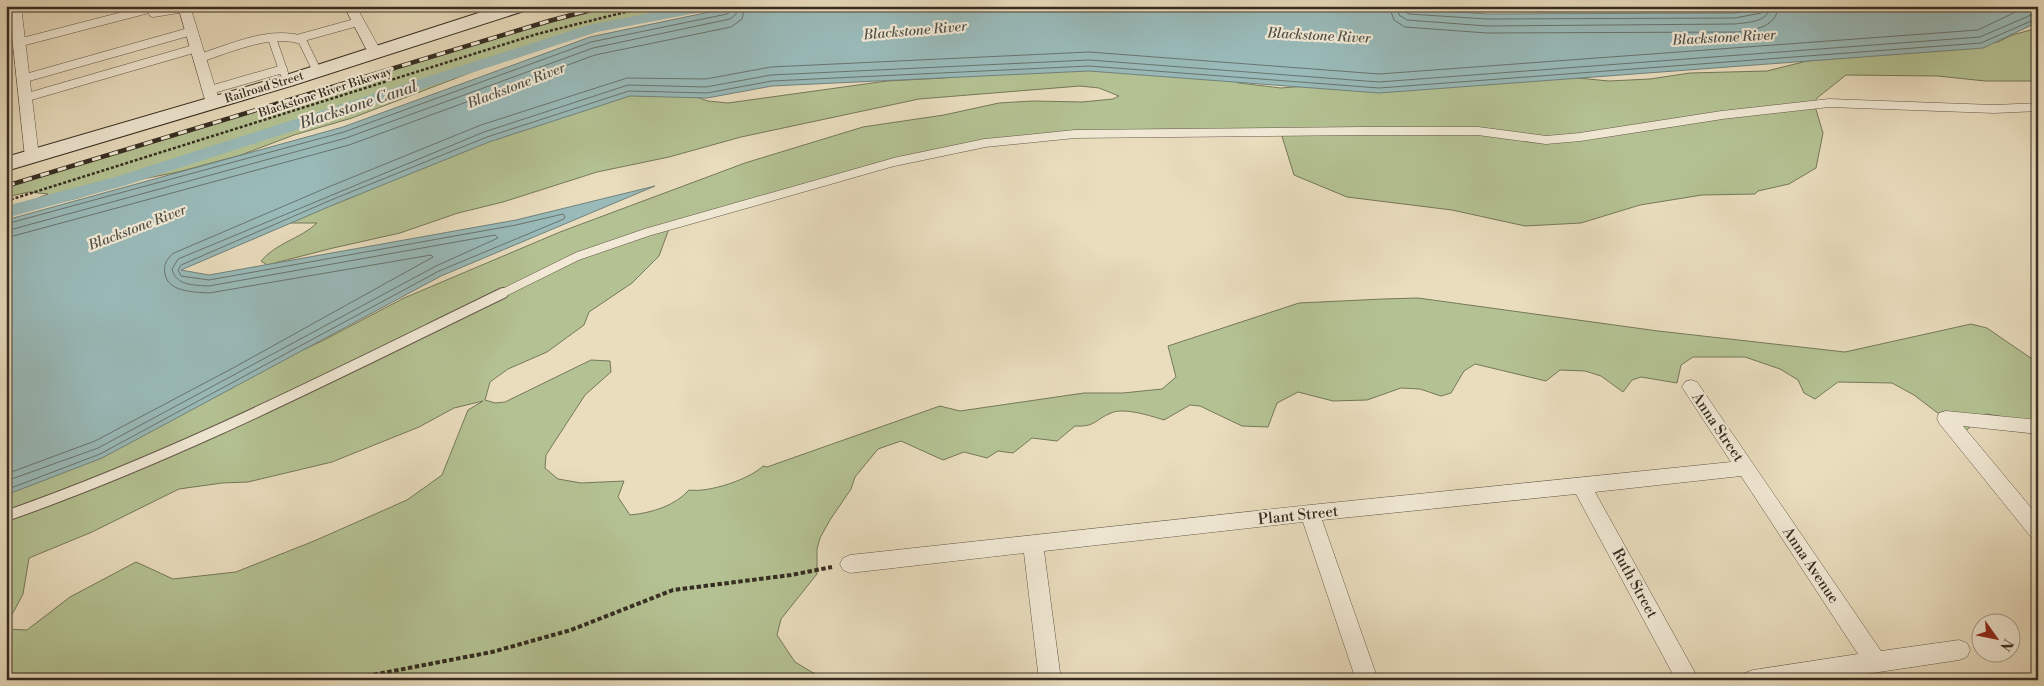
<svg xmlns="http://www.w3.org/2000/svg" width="2044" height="686" font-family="'Libre Bodoni',serif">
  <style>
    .green { fill: #b4c293; stroke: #75785a }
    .water { fill: #99bab9; stroke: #71827d }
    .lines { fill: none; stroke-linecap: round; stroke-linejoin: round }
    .shore { stroke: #68746e; stroke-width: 1 }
    .canal { fill: #99bab9; fill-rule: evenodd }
    .lane-far1-casing { stroke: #635949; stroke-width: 9 }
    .lane-casing { stroke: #635949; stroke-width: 12 }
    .street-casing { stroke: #635949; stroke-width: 1 }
    .secondary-casing { stroke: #362d22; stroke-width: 2 }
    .path-far1 { stroke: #362d22; stroke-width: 2.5; stroke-dasharray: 3 2; stroke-linecap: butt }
    .path { stroke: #362d22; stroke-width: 4; stroke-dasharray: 4.5 2.5; stroke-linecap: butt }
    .lane-far1 { stroke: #f1e9d5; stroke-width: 8 }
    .lane { stroke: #f1e9d5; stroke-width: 10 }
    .street { fill: #f1e9d5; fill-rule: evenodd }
    .secondary { fill: #f1e9d5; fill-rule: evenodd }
    .rail-casing { stroke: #362d22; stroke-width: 4.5 }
    .rail { stroke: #f1e9d5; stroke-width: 3; stroke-dasharray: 9; stroke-linecap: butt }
    .labels { text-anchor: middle; stroke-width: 4.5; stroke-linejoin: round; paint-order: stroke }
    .far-street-label { font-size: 12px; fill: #362d22; stroke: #f1e9d5 }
    .far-water-label { font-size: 14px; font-style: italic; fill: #4f5048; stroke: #f1e9d5 }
    .street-label { font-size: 15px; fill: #362d22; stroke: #f1e9d5 }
    .water-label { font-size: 16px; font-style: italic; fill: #4f5048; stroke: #f1e9d5 }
  </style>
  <rect width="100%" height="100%" fill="#e9ddbe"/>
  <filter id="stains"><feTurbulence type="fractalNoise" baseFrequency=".004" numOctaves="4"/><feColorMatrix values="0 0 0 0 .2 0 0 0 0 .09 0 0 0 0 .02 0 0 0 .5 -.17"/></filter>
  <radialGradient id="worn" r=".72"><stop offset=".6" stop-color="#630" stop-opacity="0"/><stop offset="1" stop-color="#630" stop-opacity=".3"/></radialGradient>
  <!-- green -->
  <path class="green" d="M616,6H696L622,20L540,46L352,118L294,135L241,155L178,172L117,184L78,198L15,213L16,207L48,194L29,192L6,197V186L552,22Z
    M1311,6H1659L1562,12L1467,11L1408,14Z
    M2038,28V81H1985L1938,76L1846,75L1817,98L1814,103L1823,133L1816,168L1789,184L1758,191L1755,194L1702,195L1640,205L1581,223L1525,226L1452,210L1347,197L1294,175L1281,133H1154L990,142L897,162L670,226L659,256L632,283L589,312L584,325L547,352L508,369L490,382L485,400L495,403L505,402L591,360L610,361L611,372L585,395L546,455L545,468L558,479L581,483L624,481L618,497L630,515C651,513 675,506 689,490C709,493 750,479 763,466L767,467L940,406L960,411L1084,393H1123L1162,389L1176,377L1168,346L1299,303L1383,299L1418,298L1658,331L1845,352L1971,324L1987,328L2038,363V423L1987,414L1982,415L1964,433L1914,395L1892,383L1838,382L1815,399L1804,393L1798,380L1780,369L1745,357H1693L1681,365L1677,383L1641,377L1632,380L1623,392L1601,376L1585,371L1560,370L1546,381L1475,364L1464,371L1451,393L1441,396L1420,389L1401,388L1367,400L1333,401L1298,392L1277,403L1268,427L1242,426L1200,406L1190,405L1164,420C1151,416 1124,407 1111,413C1094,420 1096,427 1075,426L1057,441L1032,438L1013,453L998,451L987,458L964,452L943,460L901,441L878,449L855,477L851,489L830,520L820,538L817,549V574L781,619L777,635L795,662L825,680H6V629L27,630L70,597L136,562L173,579L236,572L314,541L407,500L442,475L468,410L483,401L454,408L419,427L332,462L248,482L222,483L179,489L92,532L29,558L23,594L6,626V477L155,418L322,341L404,298L560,232L745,163L863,127L944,115L999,103L1033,101L1082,102L1113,99L1119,96L1099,88L1080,86L919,99L741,137L669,157L597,172L503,202L458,213L400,233L333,248L267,265L261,261C276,243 300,239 317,223H287L330,203L348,199L411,162L658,83L708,101L728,103L887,81L944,78L1041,68H1194L1239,83L1281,88L1331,84L1578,78L1609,81L1650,79L1690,73L1767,71L1807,61L1998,42L2012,35Z"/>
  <!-- water -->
  <path class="water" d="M738,6H1374L1487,14L1735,13L1773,6H2038V22L1983,48L1379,93L1089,71L772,86L707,98L630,96L489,142L333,205L181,270L209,275L516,220L655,186L441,276L102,458L11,493L6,492V220L343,127L590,37Z"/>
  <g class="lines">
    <!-- shore -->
    <path class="shore" d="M1389,6L1394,20L1405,27L1487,33L1738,32C1757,29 1775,28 1779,6
      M1397,6L1399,15L1407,20L1487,26L1735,24C1749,22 1767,23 1771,6
      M1403,6L1404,11L1409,14L1487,19L1735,18L1761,13L1765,6
      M6,224L344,132L591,42L727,14L731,11L732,6
      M6,231L346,138L593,48L730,19L736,14L738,6
      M6,238L349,145L595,55L731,27L742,19L745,6
      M6,474L95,441L233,368L433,257L431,255L209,293C194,292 168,292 165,274C163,265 167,258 174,253L326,188L481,125L627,78L706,79L771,67L1089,52L1379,74L1978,30L2028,6
      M6,481L98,448L436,266L498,238L495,235L209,286C194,285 176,286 172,269L178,259L484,132L628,85L706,87L771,75L1089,60L1379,82L1980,37L2038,12
      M6,488H11L100,454L439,271L564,219L565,216L563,214L516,225L209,280L181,276L178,270L181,265L331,200L487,137L629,91L707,93L772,81L1089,66L1379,88L1981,43L2038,18"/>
    <!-- canal -->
    <path class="canal" d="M687,6H719L712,10L597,32L127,185L6,218V206L115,177L589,25Z"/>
    <defs>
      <path id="lane-far1" d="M149,6L153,13L184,8
        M272,38L284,73
        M300,38L358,22
        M18,43L149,9
        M200,58C231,48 269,30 302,40L317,71
        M22,79L192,31
        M210,90L283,69
        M24,98L197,48
        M501,294L578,256L648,232L894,162L985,143L1075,134L1360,131H1478L1546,140L1580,137L1722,115L1829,103L1994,109L2038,107"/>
      <path id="lane" d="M6,516C178,456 340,372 503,293"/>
      <path id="street" d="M9,6H21L39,157L37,160H27L25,157Z
        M178,6H190L220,103L218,106H208L206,103Z
        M344,6H356L382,53L380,56H370Z
        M1691,380L1697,382L1881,651L1959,640L1967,643L1970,650L1967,657L1959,660L1826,680H1742L1745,673L1753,670L1858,654L1741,476L1595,492L1699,680H1676L1576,494L1322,520L1378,680H1356L1303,522L1044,551L1061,680H1039L1024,553L850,573L843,570L840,564L843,558L850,555L1310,505L1731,462L1682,387L1685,382Z
        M1946,411L2038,420V434L1963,426L2038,516V539L2031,537L1939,423L1937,418L1939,413Z"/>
      <path id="secondary" d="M500,6H529L527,10L294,85L6,171V157L280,77Z"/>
    </defs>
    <!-- lane-far1 casing -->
    <use href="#lane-far1" class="lane-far1-casing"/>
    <!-- lane casing -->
    <use href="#lane" class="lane-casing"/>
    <!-- street casing -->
    <use href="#street" class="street-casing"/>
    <!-- secondary casing -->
    <use href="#secondary" class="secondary-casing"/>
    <!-- path-far1 -->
    <path class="path-far1" d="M6,201L537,34L650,6"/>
    <!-- path -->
    <path class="path" d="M346,680L492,652L571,630L673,590L791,575L832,567"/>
    <!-- lane-far1 -->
    <use href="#lane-far1" class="lane-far1"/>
    <!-- lane -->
    <use href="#lane" class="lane"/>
    <!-- street -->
    <use href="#street" class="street"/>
    <!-- secondary -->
    <use href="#secondary" class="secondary"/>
    <defs>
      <path id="rail" d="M6,186L549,21L605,6"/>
    </defs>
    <!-- rail casing -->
    <use href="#rail" class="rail-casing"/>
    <!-- rail -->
    <use href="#rail" class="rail"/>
  </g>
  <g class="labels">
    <!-- far-street labels -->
    <g class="far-street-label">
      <text transform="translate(264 87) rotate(-17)" y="4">Railroad Street</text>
      <text transform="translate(325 92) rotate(-18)" y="4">Blackstone River Bikeway</text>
    </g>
    <!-- far-water labels -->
    <g class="far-water-label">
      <text transform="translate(915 30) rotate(-5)" y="5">Blackstone River</text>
      <text transform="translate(1319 35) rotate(3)" y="5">Blackstone River</text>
      <text transform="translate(1724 37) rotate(-3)" y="5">Blackstone River</text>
      <text transform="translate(516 85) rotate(-21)" y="5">Blackstone River</text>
      <text transform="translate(137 227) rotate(-21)" y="5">Blackstone River</text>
    </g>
    <!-- street labels -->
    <g class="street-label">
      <text transform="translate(1718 427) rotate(56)" y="5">Anna Street</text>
      <text transform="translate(1298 515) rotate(-6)" y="5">Plant Street</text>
      <text transform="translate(1811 565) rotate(56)" y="5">Anna Avenue</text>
      <text transform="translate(1635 583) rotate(61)" y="5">Ruth Street</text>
    </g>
    <!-- water labels -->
    <g class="water-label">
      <text transform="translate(358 104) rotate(-18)" y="6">Blackstone Canal</text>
    </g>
  </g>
  <!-- margin -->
  <rect width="2044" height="686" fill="none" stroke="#e9ddbe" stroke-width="25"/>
  <rect x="8" y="8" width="2029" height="671" fill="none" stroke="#362d22" stroke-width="2.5"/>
  <rect x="12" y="12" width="2019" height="661" fill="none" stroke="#362d22"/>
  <!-- north arrow -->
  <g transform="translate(1996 638) rotate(123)"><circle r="24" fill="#f1e9d5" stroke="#a69e8d"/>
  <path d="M0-4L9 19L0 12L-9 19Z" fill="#8f2418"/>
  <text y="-8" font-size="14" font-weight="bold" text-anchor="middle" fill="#362d22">N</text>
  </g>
  <rect width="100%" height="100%" filter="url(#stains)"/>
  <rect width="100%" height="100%" fill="url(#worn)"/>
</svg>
